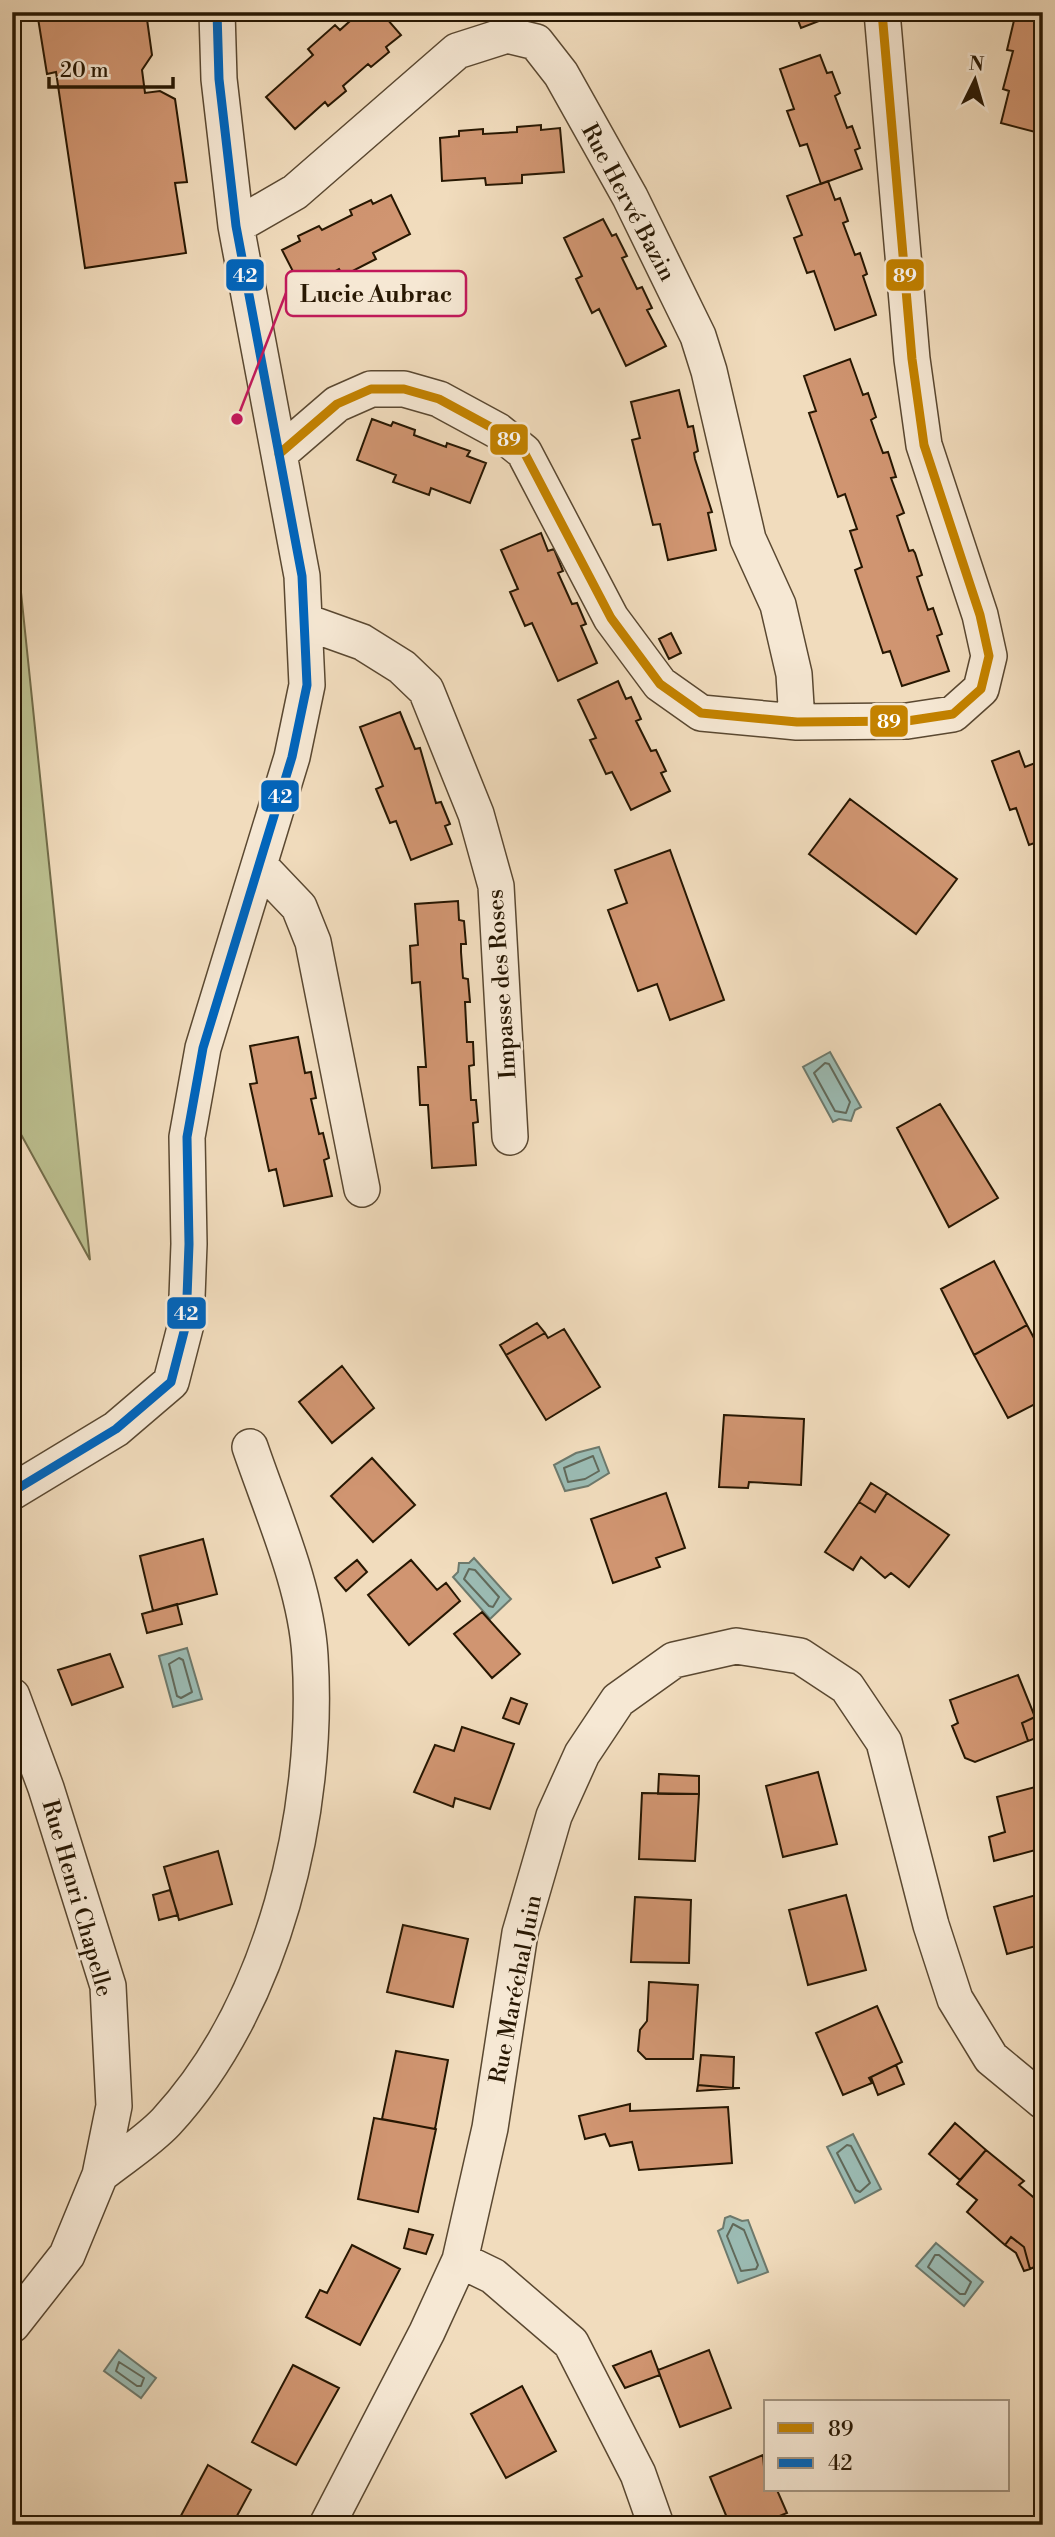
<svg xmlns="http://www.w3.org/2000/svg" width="1055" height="2537" font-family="'Libre Bodoni',serif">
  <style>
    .green { fill: #bcc090; stroke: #726c49; stroke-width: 2 }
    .water { fill: #9bbbb3; stroke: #6d796c; stroke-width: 2 }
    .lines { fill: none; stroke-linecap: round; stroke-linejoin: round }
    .shore { stroke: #61695a; stroke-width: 2 }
    .building { fill: #d09571; stroke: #271702; stroke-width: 2 }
    .street-casing { stroke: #5a4831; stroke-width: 38 }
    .street { stroke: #f6e8d4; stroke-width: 35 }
    .bus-1-casing { stroke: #f6e8d4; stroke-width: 14 }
    .bus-2-casing { stroke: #f6e8d4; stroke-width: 14 }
    .bus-1 { stroke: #c38200; stroke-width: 9 }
    .bus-2 { stroke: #0065bd; stroke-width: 9 }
    .labels { text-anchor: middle; stroke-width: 5; stroke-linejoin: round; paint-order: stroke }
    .street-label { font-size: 23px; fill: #271702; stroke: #f6e8d4 }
    .leader { fill: none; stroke: #c2185b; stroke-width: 2.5 }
    .callout-dot { fill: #c2185b; stroke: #f6e8d4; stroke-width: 2.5 }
    .callout { fill: #f6e8d4; stroke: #c2185b; stroke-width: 2.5 }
    .callout-label { font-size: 24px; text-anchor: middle; font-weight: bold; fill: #271702 }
    .line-badge { stroke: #f6e8d4; stroke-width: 2.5 }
    .badge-label { font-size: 19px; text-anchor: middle; font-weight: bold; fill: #fff }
  </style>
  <rect width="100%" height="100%" fill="#f1dcbd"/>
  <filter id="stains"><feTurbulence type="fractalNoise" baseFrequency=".00286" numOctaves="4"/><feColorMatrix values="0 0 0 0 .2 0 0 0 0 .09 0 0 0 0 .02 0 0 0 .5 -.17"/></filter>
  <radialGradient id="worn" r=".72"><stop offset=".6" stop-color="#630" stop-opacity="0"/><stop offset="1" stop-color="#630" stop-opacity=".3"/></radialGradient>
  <!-- green -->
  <path class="green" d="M12,491L19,573L90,1260L12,1118Z"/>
  <!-- water -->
  <path class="water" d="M830,1052L861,1107L855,1110L851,1121L839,1119L833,1122L803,1067Z
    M599,1447L609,1473L588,1486L565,1491L554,1465L576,1453Z
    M474,1558L511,1599L490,1619L453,1577L458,1572L459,1563H469Z
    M187,1648L202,1699L173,1707L159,1656Z
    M853,2134L881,2189L855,2203L827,2147Z
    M730,2216L742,2221L748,2220L768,2272L738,2283L718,2231L723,2228L725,2218Z
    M936,2243L983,2282L964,2306L916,2266Z
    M119,2350L156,2378L141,2398L104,2371Z"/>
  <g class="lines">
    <!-- shore -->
    <path class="shore" d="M825,1063L829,1064L850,1102L846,1113L835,1111L814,1073Z
      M593,1456L599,1471L585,1479L568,1482L564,1468Z
      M469,1569L475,1570L499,1597L493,1607L489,1606L464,1579Z
      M179,1658L183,1660L192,1692L181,1698L177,1696L169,1664Z
      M847,2145L851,2146L870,2183L860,2192L856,2190L837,2153Z
      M733,2224L744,2230L758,2265L756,2269L741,2271L727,2236Z
      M935,2255H939L971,2282L965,2294H960L928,2267Z
      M119,2362L144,2378L141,2386H137L116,2371Z"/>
  </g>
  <!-- building -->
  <path class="building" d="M37,12H146L152,55L142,70L145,93L160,91L175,99L187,182L175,183L186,253L85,268L56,72L47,74Z
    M360,12H381L401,35L386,47L389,52L371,67L368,64L343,86L346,91L328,106L325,102L295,129L266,97L313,55L308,49L335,25L340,30Z
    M795,12H842L801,28Z
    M1016,12L1043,19V134L1001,123L1009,91L1003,89L1013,51L1007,50Z
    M820,55L827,73L832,72L840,93L835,96L847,128L852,126L860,148L855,150L862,169L821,184L807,144L800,146L787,111L794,109L780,69Z
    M541,125V130L560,128L564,172L522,175V183L486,185L485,178L442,181L440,138L459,136V131L483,129V134L517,132V127Z
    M828,181L835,200L840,198L848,221L843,223L855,255L860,253L867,274L863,276L876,315L835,330L814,271L807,273L794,238L802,235L787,196Z
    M391,195L410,234L373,253L376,259L343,276L339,269L302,289L282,250L300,241L298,236L319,226L322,230L352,215L350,210L371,200L373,204Z
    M1038,199H1043V240Z
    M603,219L612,236L616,234L627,256L622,258L637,289L642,287L652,308L647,310L666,346L626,366L599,309L592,313L576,279L582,276L564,238Z
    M850,359L863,395L868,393L876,417L871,420L877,437L883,453L888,452L896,477L891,478L904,513L897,516L909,551L913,550L915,553L922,575L917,577L928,610L933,608L942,634L937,636L949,671L902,686L890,651L883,653L855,570L862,567L850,531L857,529L845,494L838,497L809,413L816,411L804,376Z
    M679,390L688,427L693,426L698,451L694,453L695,459L712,512L708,513L716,550L668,560L660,524L653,525L632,440L640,438L631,402Z
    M372,419L391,426L393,422L415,430L414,435L446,447L447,443L470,451L467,456L486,463L470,503L431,488L429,495L393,482L396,475L357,460Z
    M541,533L548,551L554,549L563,571L558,573L572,604L577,603L586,624L581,626L597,663L558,681L532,623L525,626L510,592L518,589L501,550Z
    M671,633L681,653L669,659L659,639Z
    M618,681L626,699L631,697L641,719L636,721L651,751L656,750L666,771L661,773L670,791L631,810L612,772L606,774L590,740L596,738L578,700Z
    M400,712L415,749L420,748L436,803L441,802L450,824L445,826L452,844L411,860L396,821L390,823L376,789L383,786L360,727Z
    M1019,751L1025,767L1043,760V840L1029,845L1016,808L1010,810L992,761Z
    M850,799L957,879L916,934L809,854Z
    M670,850L724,1000L670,1020L657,984L638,991L608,910L627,903L615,870Z
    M458,901L459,920L464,921L466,944H461V952L463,978L468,979L470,1002H465L467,1042H473L474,1065L469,1066L471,1100H476L478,1122L473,1123L476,1165L432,1168L428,1105H420L418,1067H426L420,982L412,983L410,946L418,945L415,904Z
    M298,1037L305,1073L311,1072L316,1098L311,1099L319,1134L323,1133L329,1158L324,1160L332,1196L284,1206L276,1169L269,1171L250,1084L257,1083L250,1046Z
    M940,1104L998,1198L949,1227L897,1128Z
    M994,1261L1027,1325L974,1355L941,1289Z
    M537,1323L545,1333L506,1355L500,1345Z
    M1027,1325L1043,1355V1400L1008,1418L974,1355Z
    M564,1329L600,1387L546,1420L506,1355L545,1333L548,1338Z
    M342,1366L374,1408L332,1443L299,1402Z
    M724,1415L804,1419L801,1485L749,1482L748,1488L719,1487Z
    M372,1458L415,1505L373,1542L331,1496Z
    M871,1483L887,1493L875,1512L859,1502Z
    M666,1493L685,1548L656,1558L660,1567L613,1583L591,1519Z
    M887,1493L949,1535L909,1587L891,1573L885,1578L861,1557L853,1570L825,1552L859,1502L875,1512Z
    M203,1539L217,1594L153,1611L140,1556Z
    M357,1560L367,1572L346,1591L335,1578Z
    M411,1560L437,1590L446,1583L460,1601L409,1645L368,1595Z
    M177,1604L182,1624L147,1633L142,1614Z
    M482,1612L520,1654L492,1678L454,1634Z
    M110,1654L123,1687L72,1705L58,1670Z
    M1018,1675L1035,1717L1022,1723L1028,1741L975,1762L965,1758L952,1726L958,1723L950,1700Z
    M511,1698L527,1704L519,1724L503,1718Z
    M1035,1717L1042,1736L1028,1741L1022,1723Z
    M462,1727L514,1744L490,1809L455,1798L453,1807L414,1792L435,1745L454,1751Z
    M818,1772L837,1844L783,1857L766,1786Z
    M659,1774L699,1776V1794H658Z
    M1043,1785V1848L994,1861L989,1837L1005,1832L997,1797Z
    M642,1793L699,1794L695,1861L639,1859Z
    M218,1851L232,1904L179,1920L164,1867Z
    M170,1890L178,1915L159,1920L153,1895Z
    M1043,1893V1944L1007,1954L994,1907Z
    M846,1895L866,1970L808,1985L789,1910Z
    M635,1897L691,1900L689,1963L631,1962Z
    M403,1925L468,1939L453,2007L387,1992Z
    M649,1982L698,1985L693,2059H646L638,2051L640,2030L647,2021Z
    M877,2006L902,2062L869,2078L872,2083L843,2095L816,2033Z
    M396,2051L448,2060L435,2129L382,2119Z
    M701,2055L734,2057L733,2088L698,2085Z
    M896,2065L904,2084L878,2095L871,2077Z
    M698,2085L733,2088H740L697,2091Z
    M630,2104V2111L728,2107L732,2163L639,2170L632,2142L610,2146L605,2134L585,2139L579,2116Z
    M374,2118L436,2129L418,2212L358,2199Z
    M955,2123L986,2150L960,2180L929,2154Z
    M986,2150L1024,2181L1019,2185L1038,2201L1043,2195V2263L1030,2269L1024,2247L1011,2237L1005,2245L967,2212L977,2200L957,2184Z
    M409,2229L433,2235L426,2254L404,2248Z
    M1011,2237L1024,2247L1030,2269L1024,2271L1016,2253L1005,2245Z
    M352,2245L400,2269L360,2345L306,2317L320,2290L327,2293Z
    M709,2350L731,2408L680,2427L658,2370Z
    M651,2351L660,2375L625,2388L613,2366Z
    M293,2365L339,2388L296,2465L252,2442Z
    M522,2386L556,2451L506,2478L471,2414Z
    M763,2455L766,2490H777L787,2513L757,2525H730L710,2477Z
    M208,2465L251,2490L232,2525H176Z"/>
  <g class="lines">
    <defs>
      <path id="street" d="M236,226L295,192L457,51L507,35L536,42L561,74L630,197L698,336L709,371L748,539L778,605L794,674L797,722
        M279,454L337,404L371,389H404L439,399L498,431L524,452L611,618L660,684L701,713L797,722L907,721L953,714L981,689L989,656L980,615L924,445L912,359L882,12
        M306,622L362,642L402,667L426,690L476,814L496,886L510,1137
        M259,865L299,907L313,942L362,1189
        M12,1492L116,1429L171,1382L186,1324L189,1244L187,1137L203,1048L292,757L307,685L302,576L236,226L219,79L217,12
        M12,1696L46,1788L108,1986L114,2106L100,2175L67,2255L12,2325
        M100,2175C121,2158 147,2142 166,2122C274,2005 320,1812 310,1656C306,1587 272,1512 250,1447
        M460,2260L493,2276L571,2343L638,2474L656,2525
        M327,2525L427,2332L460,2260L490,2128L520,1933L554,1816L582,1754L618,1700L674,1660L736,1646L800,1656L847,1687L884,1742L931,1925L955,1999L991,2058L1043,2101"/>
    </defs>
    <!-- street casing -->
    <use href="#street" class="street-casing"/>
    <!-- street -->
    <use href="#street" class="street"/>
    <defs>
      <path id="bus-1" d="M279,454L337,404L371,389H404L439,399L498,431L524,452L611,618L660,684L701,713L797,722L907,721L953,714L981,689L989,656L980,615L924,445L912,359L882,12"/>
      <path id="bus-2" d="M12,1492L116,1429L171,1382L186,1324L189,1244L187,1137L203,1048L292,757L307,685L302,576L236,226L219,79L217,12"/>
    </defs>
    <!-- bus-1 casing -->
    <use href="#bus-1" class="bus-1-casing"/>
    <!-- bus-2 casing -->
    <use href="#bus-2" class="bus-2-casing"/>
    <!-- bus-1 -->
    <use href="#bus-1" class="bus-1"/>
    <!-- bus-2 -->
    <use href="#bus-2" class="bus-2"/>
  </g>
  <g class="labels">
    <!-- street labels -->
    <g class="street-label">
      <text transform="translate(629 202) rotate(62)" y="8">Rue Hervé Bazin</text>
      <text transform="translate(501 984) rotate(-94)" y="8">Impasse des Roses</text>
      <text transform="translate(78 1898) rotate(74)" y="8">Rue Henri Chapelle</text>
      <text transform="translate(515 1989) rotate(-79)" y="8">Rue Maréchal Juin</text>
    </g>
  </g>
  <!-- callouts -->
  <path class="leader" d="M237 419L286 293"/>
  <circle class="callout-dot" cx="237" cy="419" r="7"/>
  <rect class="callout" x="286" y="271" width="180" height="45" rx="7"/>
  <g class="callout-label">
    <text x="376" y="302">Lucie Aubrac</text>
  </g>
  <g class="line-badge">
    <rect x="885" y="258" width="40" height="34" rx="7" fill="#c38200"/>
    <rect x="225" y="258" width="40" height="34" rx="7" fill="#0065bd"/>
    <rect x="489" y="423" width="40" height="33" rx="7" fill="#c38200"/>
    <rect x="869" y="704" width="40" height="34" rx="7" fill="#c38200"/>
    <rect x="260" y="779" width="40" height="34" rx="7" fill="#0065bd"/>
    <rect x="166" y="1296" width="41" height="34" rx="7" fill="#0065bd"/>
  </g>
  <g class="badge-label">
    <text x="905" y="282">89</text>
    <text x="245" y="282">42</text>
    <text x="509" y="446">89</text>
    <text x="889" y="728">89</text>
    <text x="280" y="803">42</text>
    <text x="186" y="1320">42</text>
  </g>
  <!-- margin -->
  <rect width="1055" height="2537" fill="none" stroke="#f1dcbd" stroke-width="42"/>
  <rect x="14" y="14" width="1027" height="2509" fill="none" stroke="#271702" stroke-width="3.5"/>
  <rect x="21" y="21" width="1013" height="2495" fill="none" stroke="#271702" stroke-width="2"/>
  <!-- legend -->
  <rect x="764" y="2400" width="245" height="91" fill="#f6e8d4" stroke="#a39480" stroke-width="2"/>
  <rect x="778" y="2423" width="35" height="10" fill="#c38200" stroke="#a39480" stroke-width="2"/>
  <text x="828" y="2436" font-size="21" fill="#271702">89</text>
  <rect x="778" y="2458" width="35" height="10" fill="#0065bd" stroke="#a39480" stroke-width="2"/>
  <text x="828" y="2470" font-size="21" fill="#271702">42</text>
  <!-- north arrow -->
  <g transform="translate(975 80) rotate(5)" stroke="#f6e8d4" stroke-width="5" paint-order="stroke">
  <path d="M0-5L12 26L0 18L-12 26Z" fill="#271702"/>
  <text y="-10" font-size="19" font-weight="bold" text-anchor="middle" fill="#271702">N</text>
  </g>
  <!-- scale -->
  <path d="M49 77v10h124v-10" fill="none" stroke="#271702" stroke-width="3.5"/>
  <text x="60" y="77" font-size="21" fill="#271702" stroke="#f6e8d4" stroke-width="5" paint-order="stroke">20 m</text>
  <rect width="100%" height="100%" filter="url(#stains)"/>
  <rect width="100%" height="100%" fill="url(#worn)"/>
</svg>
